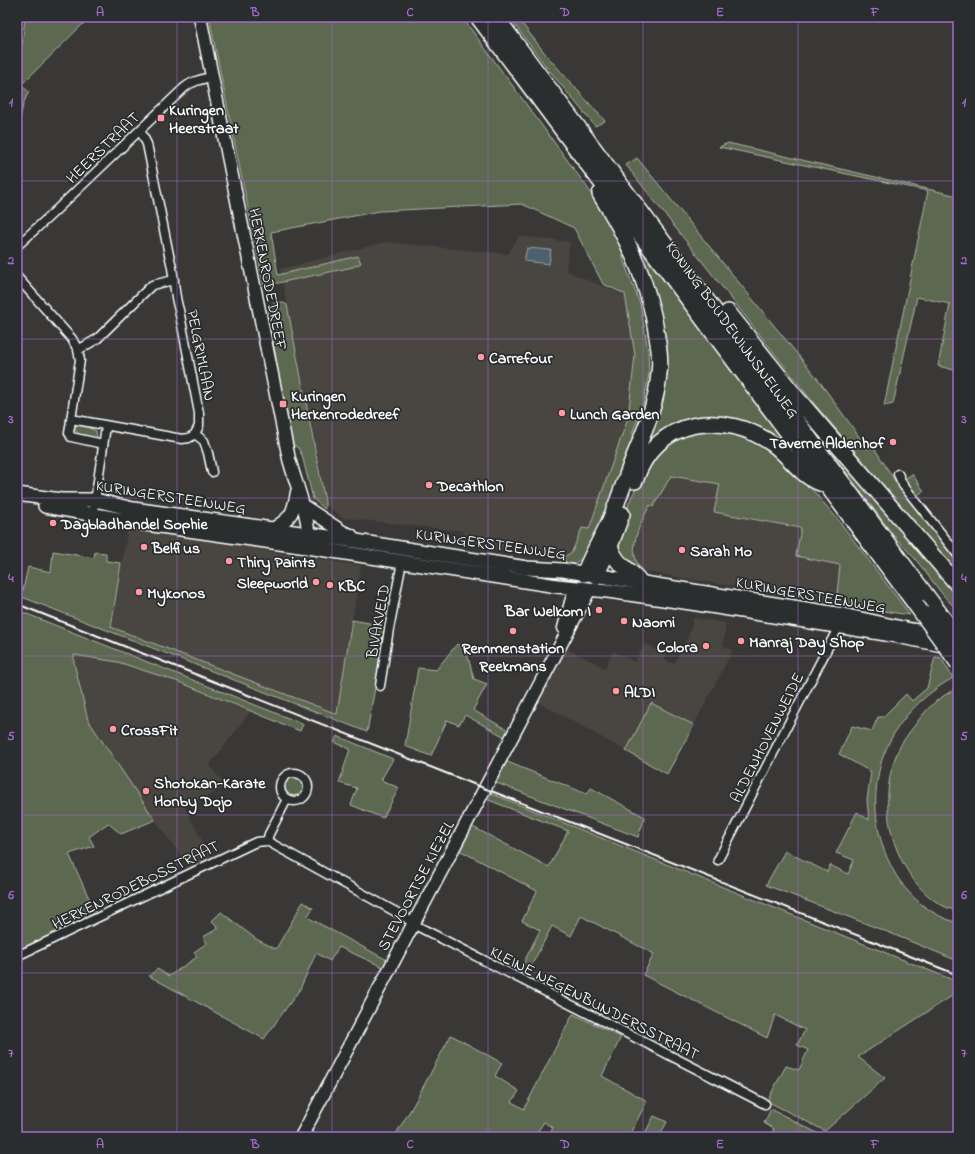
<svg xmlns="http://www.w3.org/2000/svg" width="975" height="1154" font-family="'Indie Flower',sans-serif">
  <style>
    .built { fill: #4a4541 }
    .green { fill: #5c684f; stroke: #aeb4a7 }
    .water { fill: #4d6070; stroke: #94a0a9 }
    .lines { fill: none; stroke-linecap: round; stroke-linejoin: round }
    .minor-casing { stroke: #fff; stroke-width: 11 }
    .secondary-casing { stroke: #fff; stroke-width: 15 }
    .primary-casing { stroke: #fff; stroke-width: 16 }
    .motorway-casing { stroke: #fff; stroke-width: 18 }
    .minor { stroke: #2a2d2e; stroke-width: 8 }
    .secondary { stroke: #2a2d2e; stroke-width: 12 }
    .primary { stroke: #2a2d2e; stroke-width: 13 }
    .motorway { stroke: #2a2d2e; stroke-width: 15 }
    .rail { stroke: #fff; stroke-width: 2 }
    .motorway-bridge-casing { stroke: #fff; stroke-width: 18; stroke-linecap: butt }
    .motorway-bridge { stroke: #2a2d2e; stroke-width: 15 }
    .grid { fill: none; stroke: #a36bd2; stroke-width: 1; stroke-opacity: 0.55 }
    .poi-dot { fill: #ff9aa2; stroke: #2a2d2e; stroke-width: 1.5 }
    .labels { text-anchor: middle; stroke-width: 3.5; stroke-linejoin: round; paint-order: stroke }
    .poi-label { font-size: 16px; font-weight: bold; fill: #fff; stroke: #2a2d2e; text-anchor: start }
    .street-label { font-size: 16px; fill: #fff; stroke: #2a2d2e }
    .neatline { fill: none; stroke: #a36bd2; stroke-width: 1.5 }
    .grid-label { font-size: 13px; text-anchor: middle; font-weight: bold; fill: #a36bd2 }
  </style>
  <rect width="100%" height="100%" fill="#393837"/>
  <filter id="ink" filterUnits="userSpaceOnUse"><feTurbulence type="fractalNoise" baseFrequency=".025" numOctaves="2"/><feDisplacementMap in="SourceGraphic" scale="8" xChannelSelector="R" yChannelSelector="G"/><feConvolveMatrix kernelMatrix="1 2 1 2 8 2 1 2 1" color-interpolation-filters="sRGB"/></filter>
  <g filter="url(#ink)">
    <!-- built -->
    <path class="built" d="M519,236L570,242L566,271L631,298L638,355L632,419L589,529L582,528L572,552L564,557L461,545L463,531L343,518L327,506L280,269L385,242L508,254Z
      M671,476L720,484L715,512L801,528L796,556L840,565L836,604L642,571L635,559L634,544L644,516L650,505L653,507Z
      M128,528L256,547L268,551L361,566L337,714L111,627Z
      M693,618L726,623L723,646L733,650L694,725L651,703L626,751L538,702L566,648L605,668L613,651L635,662L645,643L666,654L664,659L674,664L691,630Z
      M74,655L118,662L179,682L250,712L209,766L227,786L185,808L212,860L191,870L155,820L88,720L74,663Z"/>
    <!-- green -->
    <path class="green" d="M25,17H90L21,85L29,92C21,104 21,119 17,133V70L22,46Z
      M209,17H462L587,187L621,244L624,262L640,304L648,350L649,374L643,404L631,437L635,439L603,523L585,556L574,564L566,563L564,557L572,552L582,528L589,529L628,418L635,355L625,294L603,284L574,228L522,204L380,211L271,232L278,275L358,256L361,263L353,267L264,286Z
      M509,17H517L547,56L605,121L595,126L548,69Z
      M728,143L958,196V371L938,366L950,304L917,297L893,404L884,406L928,191L719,147Z
      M637,158L817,378L868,449L873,446L897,484L912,474L924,491L909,500L913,506L920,501L958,550V573L812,401L626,165Z
      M630,236L799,459L715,420L651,447L647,442L665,372L666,347L662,324L656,299Z
      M278,302H282L287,305L325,501V509L313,499L302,455L298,448L290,442L268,310L271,305Z
      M80,424L96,431L97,437L95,438L78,434L74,427L75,425Z
      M706,429L742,433L773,450L803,479L836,517L910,615L836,604L840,565L796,556L801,528L714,512L720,484L671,476L653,507L650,505C642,520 630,542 636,560C637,564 640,567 642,571L636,570L616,556L619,528L632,496L652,460L673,439Z
      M837,449L958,592V611L943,595L916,560L894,536L832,453Z
      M53,551L94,558L95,552L106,553V561L121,563L111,627L337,714L352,620L386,626L367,732L17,595V588L23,590L28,567L51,572Z
      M17,610L303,724L300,731L179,682L118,662L74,655V663L88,720L155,820L121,834L108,823L89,837L94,846L69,854L97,916L17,954Z
      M457,644L466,650L474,679L487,684L473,710L509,731L505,737L465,715L459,725L447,720L431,756L405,746L418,668L436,670Z
      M935,657L941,658L953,678C926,693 900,717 887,747C858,811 886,903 958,923V961L890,933L766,885L785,851L827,872L830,865L848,874L854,860L836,853L857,812L869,820L867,800L871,772L839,754L852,726L872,731L878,717H883L906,694L912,701L927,688Z
      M958,688V911C937,907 920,890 909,873C886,838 881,792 897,753C901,743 908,734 915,725C923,714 931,704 942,697C947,693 953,691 958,688Z
      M651,703L694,725L667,774L626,751Z
      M337,736L393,759L381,780L399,788L383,818L351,805L357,788L339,783L350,749L334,742Z
      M505,761L587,794L591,788L645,817L638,837L494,782Z
      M283 787a11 11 0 1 1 22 0a11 11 0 1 1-22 0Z
      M490,793L958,982V992L858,1057L885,1078L825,1131L767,1101L786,1066L799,1070L808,1050L797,1045L805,1030L775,1015L767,1038L643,975L654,954L581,916L571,936L552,926L525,978L518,974L540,930L522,921L537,891L459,850L471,826L549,867L568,831L486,799Z
      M303,902L313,908L307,917L387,960L383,967L339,947L330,961L316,953L300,989L264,1039L149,976L157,969L169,976L197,957L194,952L207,943L203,937L219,928L212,921L221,912L256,939L276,949Z
      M573,1014L621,1037L602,1076L647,1101L631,1132L641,1137H548L553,1128L544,1122L534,1137H394L414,1104L451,1035L502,1063L495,1076L519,1091L512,1102L524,1109Z
      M771,1109L821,1135L818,1137H769L774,1129L764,1123Z
      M654,1116L667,1122L661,1133L669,1137H643Z"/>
    <!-- water -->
    <path class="water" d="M527,248L551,250L549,264L524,261Z"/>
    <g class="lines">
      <defs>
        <path id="minor" d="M17,246L52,214L184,88C192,81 202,79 212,77
          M17,277L72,339L78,350L80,360L69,433L71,437L103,444
          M78,350L97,339L152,285L174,280
          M71,419L182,439L189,438L195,434L199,426V413L179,310C173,292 175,273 169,255L147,144L140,130
          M195,434L204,441L208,453L212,472
          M898,474L903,485L958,555
          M93,515L106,426
          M380,686L389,629L402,562
          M280 787a14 14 0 1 1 28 0a14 14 0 1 1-28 0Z
          M267,841L269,834L287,799
          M718,860L839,626
          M17,956L256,842L267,841L405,917L413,924L765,1104
          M304,1133L311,1137"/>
        <path id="secondary" d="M200,17L289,459C295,482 311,520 308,542
          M302,505L343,532L351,535L356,541
          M273,529C292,517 293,514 297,492
          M564,628L571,602L576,588
          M301,1137L590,589"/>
        <path id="primary" d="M17,494L61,500H95L133,509L168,514L356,541L527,568L563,570L843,615L911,630L944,635
          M45,506L146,524L307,547L557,586L608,591L691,603L886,634L958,648"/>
        <path id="motorway" d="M478,17L916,605
          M496,17L935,607
          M728,312L796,397L958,585
          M635,481C656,417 724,409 774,445C791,458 802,478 823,484
          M610,546C617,568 629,566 641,583
          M584,574C591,556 601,539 609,522C619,500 626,476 635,454C646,428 657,401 659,373C661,361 659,348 657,337C650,285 628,238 600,194
          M596,576L610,546L622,514"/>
      </defs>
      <!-- minor casing -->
      <use href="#minor" class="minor-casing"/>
      <!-- secondary casing -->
      <use href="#secondary" class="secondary-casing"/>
      <!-- primary casing -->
      <use href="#primary" class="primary-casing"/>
      <!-- motorway casing -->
      <use href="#motorway" class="motorway-casing"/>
      <!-- minor -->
      <use href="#minor" class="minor"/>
      <!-- secondary -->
      <use href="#secondary" class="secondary"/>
      <!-- primary -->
      <use href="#primary" class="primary"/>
      <!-- motorway -->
      <use href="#motorway" class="motorway"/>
      <!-- rail -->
      <path class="rail" d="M17,604L958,975"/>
      <defs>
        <path id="motorway-bridge" d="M916,605L958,663
          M935,607L958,638"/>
      </defs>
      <!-- motorway-bridge casing -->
      <use href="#motorway-bridge" class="motorway-bridge-casing"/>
      <!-- motorway-bridge -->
      <use href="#motorway-bridge" class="motorway-bridge"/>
    </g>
  </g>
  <!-- grid -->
  <path class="grid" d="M177,17V1137M332,17V1137M488,17V1137M643,17V1137M798,17V1137M17,181H958M17,339H958M17,498H958M17,656H958M17,815H958M17,973H958"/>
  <!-- markers -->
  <g class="poi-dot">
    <rect x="157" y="114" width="8" height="8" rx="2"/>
    <circle cx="481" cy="357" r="4"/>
    <rect x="279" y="400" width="8" height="8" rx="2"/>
    <circle cx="562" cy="413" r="4"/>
    <circle cx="893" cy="442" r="4"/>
    <circle cx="429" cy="485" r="4"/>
    <circle cx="53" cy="523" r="4"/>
    <circle cx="144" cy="547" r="4"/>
    <circle cx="682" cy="550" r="4"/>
    <circle cx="229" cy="561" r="4"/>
    <circle cx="316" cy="582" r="4"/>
    <circle cx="330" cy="585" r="4"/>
    <circle cx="139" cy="592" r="4"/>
    <circle cx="599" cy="610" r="4"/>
    <circle cx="624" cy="621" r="4"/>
    <circle cx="513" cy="631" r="4"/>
    <circle cx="741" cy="641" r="4"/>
    <circle cx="706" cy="646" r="4"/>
    <circle cx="616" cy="691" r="4"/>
    <circle cx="113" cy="729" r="4"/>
    <circle cx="146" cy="791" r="4"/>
  </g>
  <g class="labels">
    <!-- poi labels -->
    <g class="poi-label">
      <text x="169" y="115">Kuringen<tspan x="169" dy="18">Heerstraat</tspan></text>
      <text x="489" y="363">Carrefour</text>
      <text x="291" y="401">Kuringen<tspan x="291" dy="18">Herkenrodedreef</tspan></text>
      <text x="570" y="419">Lunch Garden</text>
      <text x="885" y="448" text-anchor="end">Taverne Aldenhof</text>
      <text x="437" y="491">Decathlon</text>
      <text x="61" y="529">Dagbladhandel Sophie</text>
      <text x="152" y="553">Belfius</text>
      <text x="690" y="556">Sarah Mo</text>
      <text x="237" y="567">Thiry Paints</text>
      <text x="308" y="588" text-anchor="end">Sleepworld</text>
      <text x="338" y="591">KBC</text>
      <text x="147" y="598">Mykonos</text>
      <text x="591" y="616" text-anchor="end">Bar Welkom I</text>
      <text x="632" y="627">Naomi</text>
      <text x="749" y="647">Manraj Day Shop</text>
      <text x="698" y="652" text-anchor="end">Colora</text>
      <text x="513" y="653" text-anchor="middle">Remmenstation<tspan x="513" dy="18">Reekmans</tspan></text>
      <text x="624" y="697">ALDI</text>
      <text x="121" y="735">CrossFit</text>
      <text x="154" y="788">Shotokan-Karate<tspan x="154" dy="18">Honby Dojo</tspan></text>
    </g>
    <!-- street labels -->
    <g class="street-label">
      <text transform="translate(102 147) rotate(-44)" y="6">HEERSTRAAT</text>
      <text transform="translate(269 279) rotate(79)" y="6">HERKENRODEDREEF</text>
      <text transform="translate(733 329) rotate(54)" y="6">KONING BOUDEWIJNSNELWEG</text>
      <text transform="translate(202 355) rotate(79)" y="6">PELGRIMLAAN</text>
      <text transform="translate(171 496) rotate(9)" y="6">KURINGERSTEENWEG</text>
      <text transform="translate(491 543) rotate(8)" y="6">KURINGERSTEENWEG</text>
      <text transform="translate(811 594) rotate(10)" y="6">KURINGERSTEENWEG</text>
      <text transform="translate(377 621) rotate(-80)" y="6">BIVAKVELD</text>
      <text transform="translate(766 737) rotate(-63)" y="6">ALDENHOVENWEIDE</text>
      <text transform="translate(135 884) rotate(-26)" y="6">HERKENRODEBOSSTRAAT</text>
      <text transform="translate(415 885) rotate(-62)" y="6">STEVOORTSE KIEZEL</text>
      <text transform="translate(595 1002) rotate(27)" y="6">KLEINE NEGENBUNDERSSTRAAT</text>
    </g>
  </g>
  <!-- margin -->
  <rect width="975" height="1154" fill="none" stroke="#2a2d2e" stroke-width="44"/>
  <rect x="22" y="22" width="931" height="1110" class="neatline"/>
  <g class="grid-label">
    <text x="100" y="16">A</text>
    <text x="255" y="16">B</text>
    <text x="410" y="16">C</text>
    <text x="565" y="16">D</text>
    <text x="720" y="16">E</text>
    <text x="875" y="16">F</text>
    <text x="11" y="106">1</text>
    <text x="964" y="106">1</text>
    <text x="11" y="264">2</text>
    <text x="964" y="264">2</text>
    <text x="11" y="423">3</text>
    <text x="964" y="423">3</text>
    <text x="11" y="582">4</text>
    <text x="964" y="582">4</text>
    <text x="11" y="740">5</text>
    <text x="964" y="740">5</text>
    <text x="11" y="899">6</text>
    <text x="964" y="899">6</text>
    <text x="11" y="1057">7</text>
    <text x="964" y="1057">7</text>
    <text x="100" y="1148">A</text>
    <text x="255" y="1148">B</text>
    <text x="410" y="1148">C</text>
    <text x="565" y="1148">D</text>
    <text x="720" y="1148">E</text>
    <text x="875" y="1148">F</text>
  </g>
</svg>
